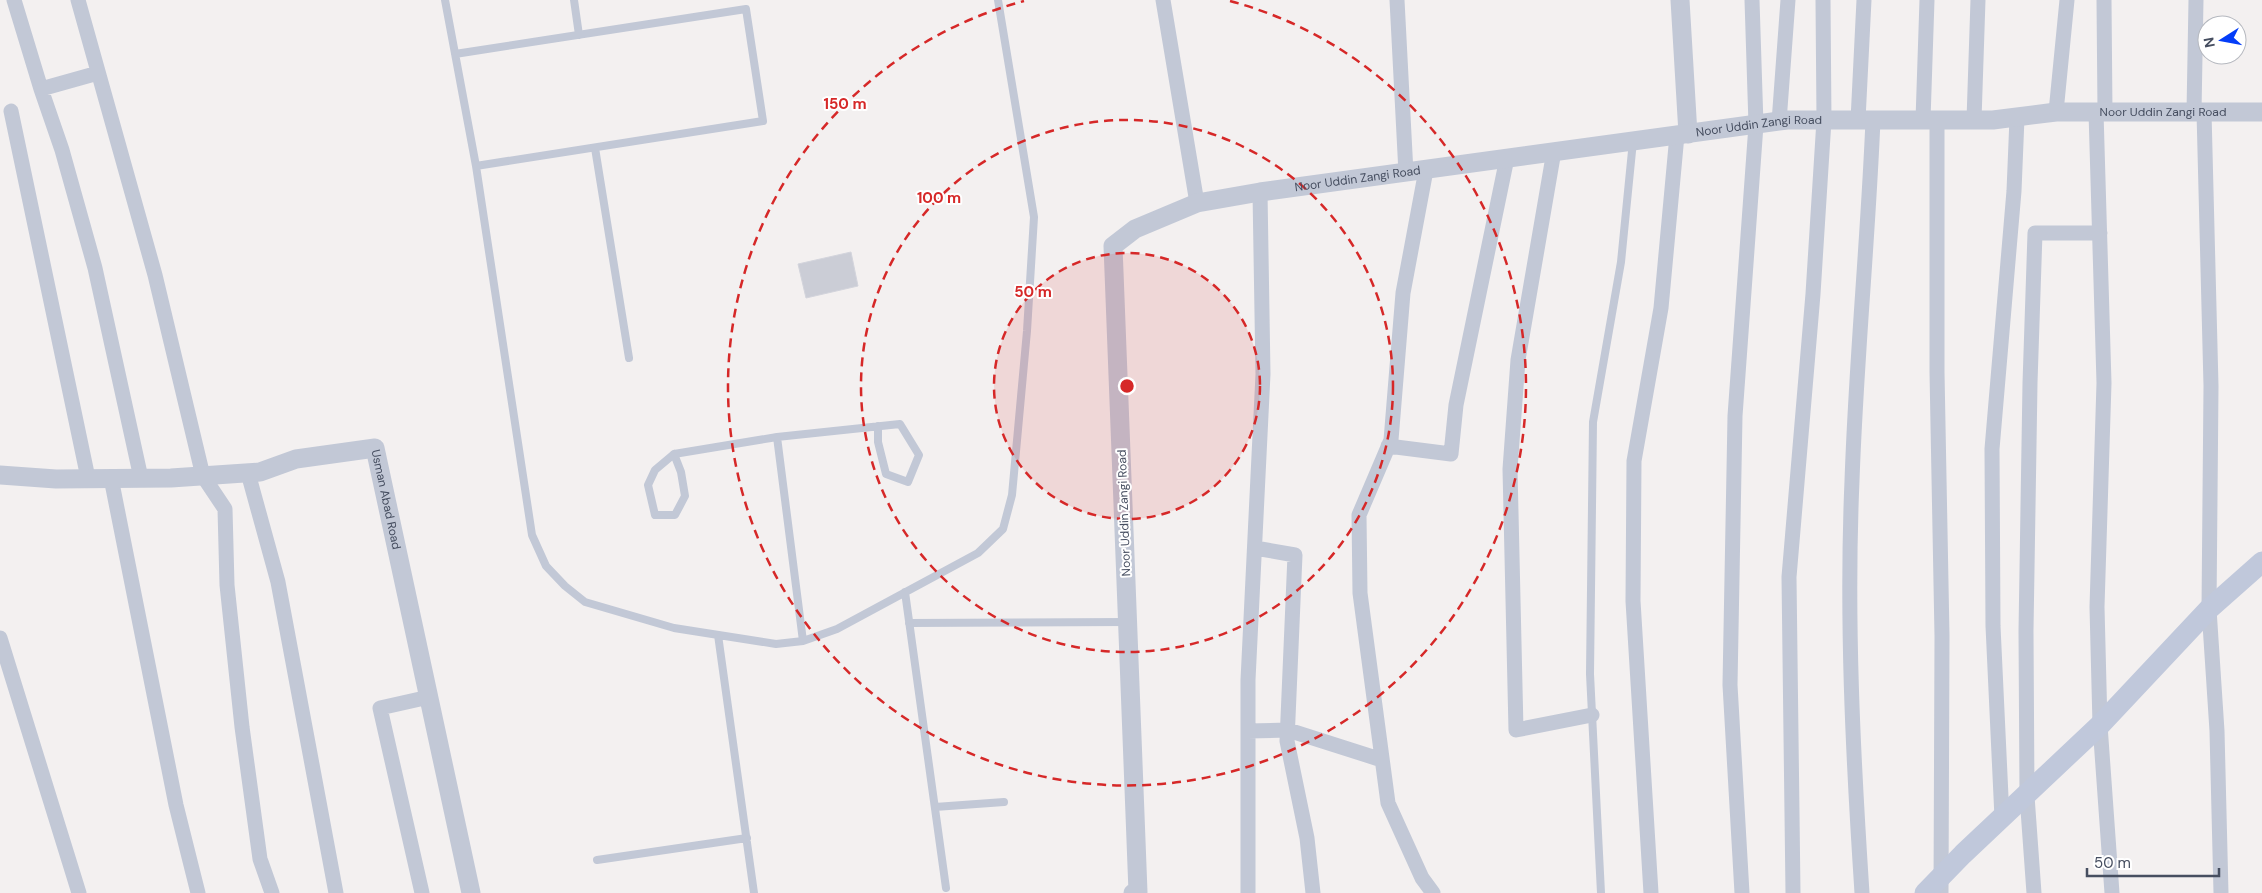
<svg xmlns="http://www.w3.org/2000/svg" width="2262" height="893" font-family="'DM Sans',sans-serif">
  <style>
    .building { fill: #cbcdd6; stroke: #d3d4dc }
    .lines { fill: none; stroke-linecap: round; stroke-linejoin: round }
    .service { stroke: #c2c8d6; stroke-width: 8 }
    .minor { stroke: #c2c8d6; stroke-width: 15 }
    .tertiary { stroke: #c2c8d6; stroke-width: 19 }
    .secondary { stroke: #c0c8db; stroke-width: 21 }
    .ring { fill: none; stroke: #d62828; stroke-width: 2.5; stroke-dasharray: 9 6 }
    .labels { text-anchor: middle; stroke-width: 4; stroke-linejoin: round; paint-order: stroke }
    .street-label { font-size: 12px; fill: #464e60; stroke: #fff }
    .centre { fill: #d62828; stroke: #fff; stroke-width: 2.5 }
    .ring-label { font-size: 15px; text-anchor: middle; font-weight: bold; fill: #d62828; stroke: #fff; stroke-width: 4; stroke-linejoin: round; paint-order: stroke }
  </style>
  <rect width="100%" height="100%" fill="#f3f0f0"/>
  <!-- building -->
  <path class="building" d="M851,252L858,286L806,298L798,264Z"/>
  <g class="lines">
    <!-- service -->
    <path class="service" d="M445,0L476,166L532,535L546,566L565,586L585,602L674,628L776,644L803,641L837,629L978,553L1003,529L1012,495L1027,331L1034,217L998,0
      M574,0L579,35
      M455,54L746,9L763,121L476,166
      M595,148L629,358
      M777,437L900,424L919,455L908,482L886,474L878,442V426
      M674,454L681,472L685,496L675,515H655L648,485L655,470L674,454L777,437L803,641
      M905,592L946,888
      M909,623L1127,622
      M718,635L754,893
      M935,807L1004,802
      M597,860L747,838
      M1601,893L1590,674L1593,422L1621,262L1633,141"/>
    <!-- minor -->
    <path class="minor" d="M14,0L41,89L98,73
      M78,0L155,275L203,476L225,509L227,585L242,727L260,859L272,893
      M1163,0L1197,203
      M1397,0L1406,173
      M2104,0L2105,112
      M41,89L62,150L95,268L141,478
      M11,111L88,478
      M2056,112L2067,0
      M2096,112L2104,383L2097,607L2100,725L2112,893
      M2194,112L2196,0
      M2204,112L2211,386L2209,609L2217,731L2221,893
      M1858,120L1864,0
      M1923,120L1927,0
      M1937,120V372L1942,636L1941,893
      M1974,120L1978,0
      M1779,122L1788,0
      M1554,151L1518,360L1510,469L1516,730L1592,715
      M1426,170L1403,293L1391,440L1359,515L1360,593L1388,803L1422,878L1433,893
      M1388,446L1451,454L1456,405L1507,158
      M248,473L278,582L336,893
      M111,478L176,805L198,893
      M1255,548L1295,555L1287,741L1307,838L1313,893
      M0,638L79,893
      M1248,731L1288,730L1382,760
      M2002,818L1993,626L1992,449L2014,191L2017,118
      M422,893L380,708L429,697
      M1248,893V680L1263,374L1260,192
      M1651,893L1633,601L1634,461L1661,308L1677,135
      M1742,893L1730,685L1735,416L1756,125L1752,0
      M1793,893L1789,577L1813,294L1824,120L1823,0
      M1862,893C1853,756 1846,618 1852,481C1856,361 1868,241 1873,120
      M2034,893L2027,796L2026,631L2030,383L2035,233H2100"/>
    <!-- tertiary -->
    <g class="tertiary">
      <path d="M1680,0L1688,134"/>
      <path id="s1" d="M0,475L56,479L171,478L260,472L296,459L375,448L471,893"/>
      <path id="s2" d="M1133,893L1138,892L1113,246L1135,229L1197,203L1260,192L1787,120H1993L2056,112H2262"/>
    </g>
    <!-- secondary -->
    <path class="secondary" d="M1925,893L1963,854L2100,725L2209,609L2262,562"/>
  </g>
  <!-- distance rings -->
  <circle cx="1127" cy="386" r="133" fill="#d62828" fill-opacity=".12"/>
  <g class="ring">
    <circle cx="1127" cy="386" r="133"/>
    <circle cx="1127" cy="386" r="266"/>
    <path d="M1230 1A399 399 0 1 1 1024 1"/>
  </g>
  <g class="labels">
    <!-- street labels -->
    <g class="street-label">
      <text dy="4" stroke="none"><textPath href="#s2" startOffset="1719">Noor Uddin Zangi Road</textPath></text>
      <text dy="4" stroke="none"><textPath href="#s2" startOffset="1314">Noor Uddin Zangi Road</textPath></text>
      <text dy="4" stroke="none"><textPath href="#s2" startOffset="909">Noor Uddin Zangi Road</textPath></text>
      <text dy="4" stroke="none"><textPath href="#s1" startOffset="431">Usman Abad Road</textPath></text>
      <text transform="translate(1124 513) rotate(-92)" y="4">Noor Uddin Zangi Road</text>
    </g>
  </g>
  <circle cx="1127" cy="386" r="8" class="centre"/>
  <g class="ring-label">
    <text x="845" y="109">150 m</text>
    <text x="939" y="203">100 m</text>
    <text x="1033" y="297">50 m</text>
  </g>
  <!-- north arrow -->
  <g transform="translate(2222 40) rotate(259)"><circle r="24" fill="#ffffff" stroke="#b5b8bf"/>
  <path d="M0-4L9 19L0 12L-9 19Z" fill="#043df8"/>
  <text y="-8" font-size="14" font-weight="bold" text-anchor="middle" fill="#464e60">N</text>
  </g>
  <!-- scale -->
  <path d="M2087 868v8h132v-8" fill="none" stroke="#464e60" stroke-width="2.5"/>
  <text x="2094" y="868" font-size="15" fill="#464e60" stroke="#ffffff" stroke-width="4" paint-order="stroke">50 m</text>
</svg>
